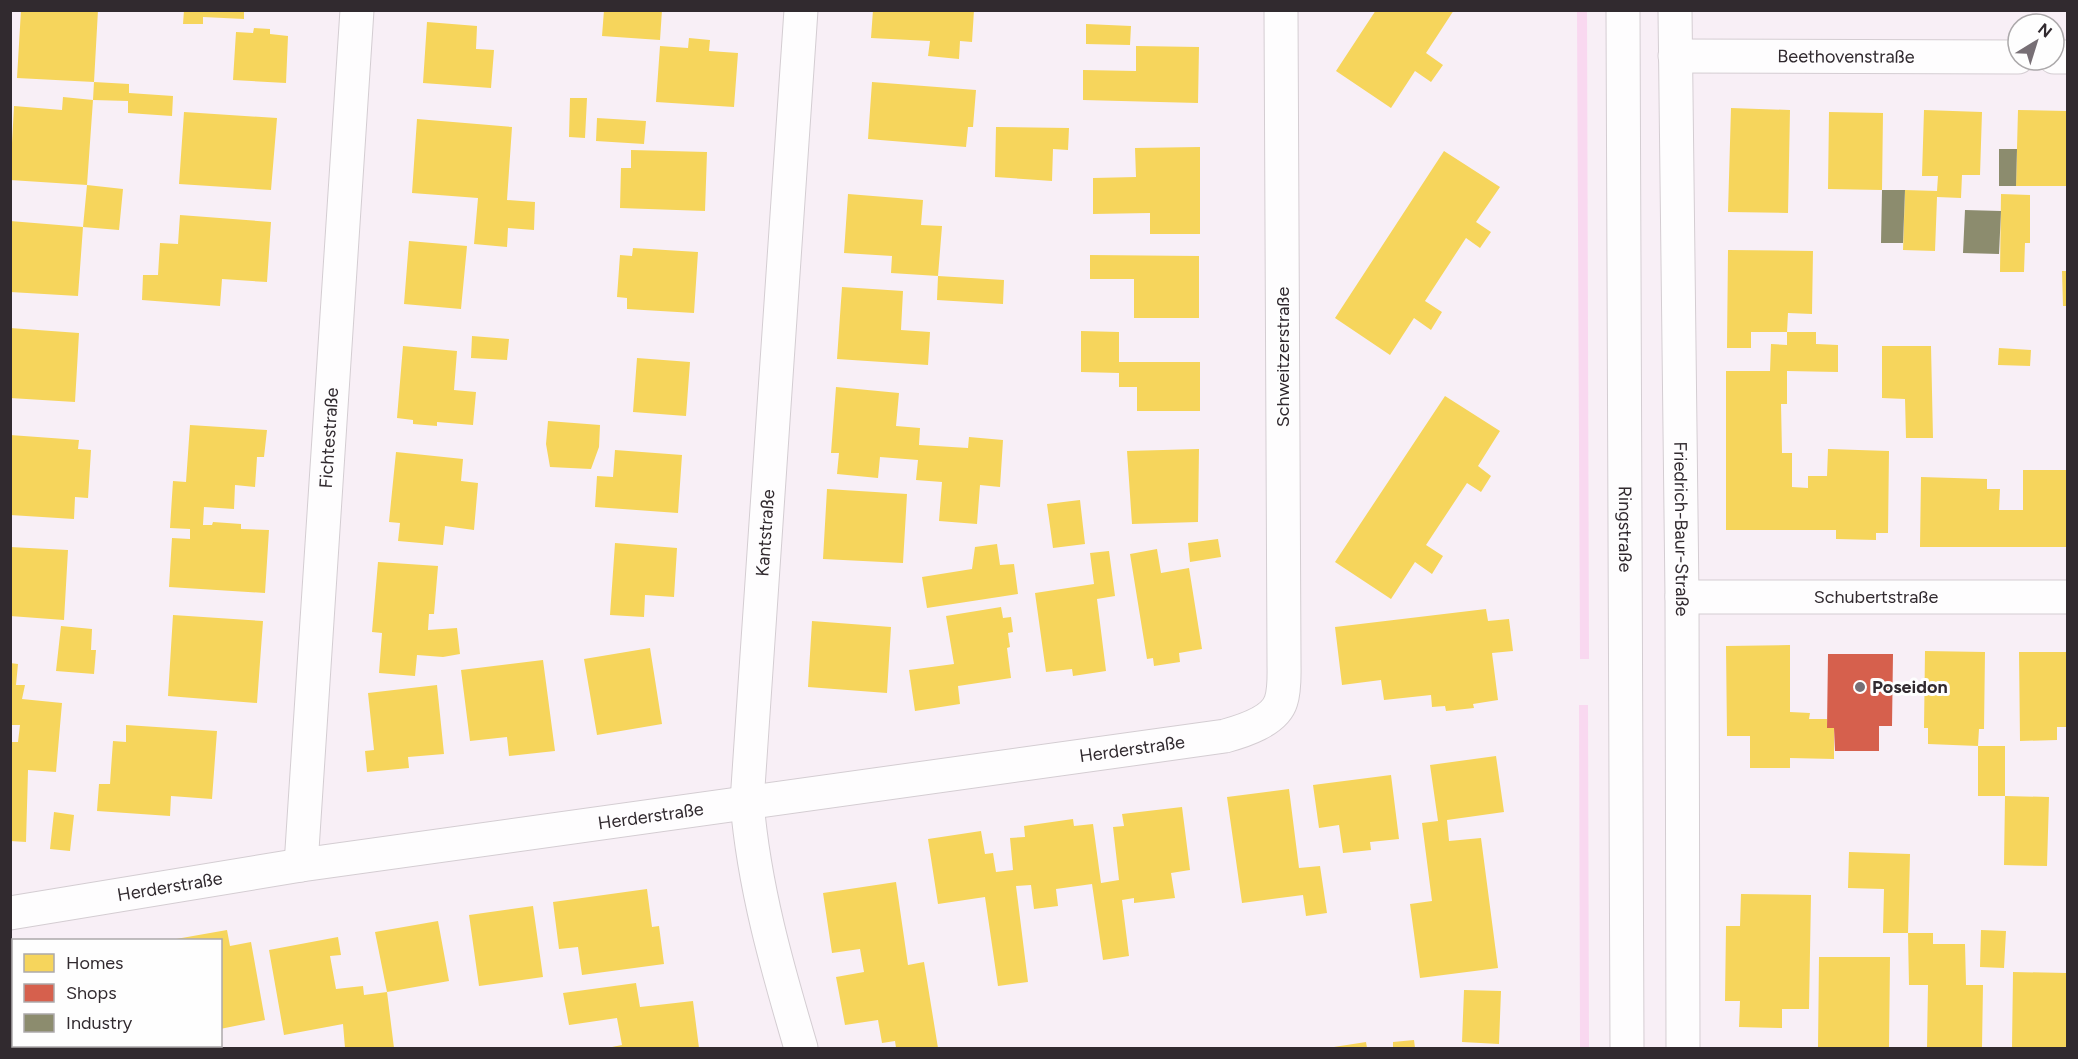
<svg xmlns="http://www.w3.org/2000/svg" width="2078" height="1059" font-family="Figtree,sans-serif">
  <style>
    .green { fill: #f9d8f0 }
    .homes { fill: #f6d55c }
    .shops { fill: #d6604d }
    .industry { fill: #8c8c6e }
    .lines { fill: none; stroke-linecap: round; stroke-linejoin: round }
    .street-casing { stroke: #d4cdd2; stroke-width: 35 }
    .secondary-casing { stroke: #d4cdd2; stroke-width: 35 }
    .street { stroke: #fefdfe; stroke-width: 33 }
    .secondary { stroke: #fefdfe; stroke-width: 33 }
    .poi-dot { fill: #776f75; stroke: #fefefe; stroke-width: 2 }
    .labels { text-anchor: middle; stroke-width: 6; stroke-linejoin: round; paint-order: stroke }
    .street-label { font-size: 18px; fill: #312a2f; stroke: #fefefe }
    .poi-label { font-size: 18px; font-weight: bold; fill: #312a2f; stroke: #fefefe; text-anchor: start }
  </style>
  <rect width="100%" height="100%" fill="#f8eff6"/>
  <!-- green -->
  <path class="green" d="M1577,11H1587L1589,659H1580Z
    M1579,705H1588L1589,1048H1580Z"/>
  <!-- homes -->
  <path class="homes" d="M21,10H98L94,82L17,78Z
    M184,10H244V19L203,17V24H183Z
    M604,10H662L660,40L602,36Z
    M873,10H974L972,42L960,41L959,59L928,56L930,41L871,38Z
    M1376,10H1454L1426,53L1443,65L1431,82L1415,71L1391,108L1336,71Z
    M427,22L477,26L476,49L494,50L491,88L423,83Z
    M1086,24L1131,26L1130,45L1086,44Z
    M254,28L270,29V34L288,36L286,83L233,80L236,32L253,33Z
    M689,38L710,40L709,51L738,53L734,107L656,102L660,46L688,48Z
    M1136,46L1199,47L1198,103L1083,100V70L1136,71Z
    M94,82L129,84V93L173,96L172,116L128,113V101L93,100Z
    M872,82L976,90L973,127H968L966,147L868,139Z
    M63,97L93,100L87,185L10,180L14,106L62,110Z
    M570,98H587L585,138L569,137Z
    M1731,108L1790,110L1788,213L1728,212Z
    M1924,110L1982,112L1980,175H1962L1961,198L1937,197L1935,251L1903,250L1905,190L1937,191L1938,176H1922Z
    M2018,110L2067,111V186H2016Z
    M184,112L277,118L271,190L179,184Z
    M1829,112L1883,113L1882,190L1828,189Z
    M597,118L646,121L644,144L596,141Z
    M417,119L512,127L507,200L535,202L534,230L508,228L507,247L474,244L478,198L412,193Z
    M996,127L1069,128L1068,150L1053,149L1052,181L995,177Z
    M1200,147V234H1150V213L1093,214V178L1136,177L1135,148Z
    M631,150L707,152L705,211L620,208L621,168H631Z
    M1444,151L1500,187L1476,222L1491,232L1480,248L1466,238L1425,301L1442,312L1431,330L1414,318L1390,355L1335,318Z
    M87,185L123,189L119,230L83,227Z
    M848,194L923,200L921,225L942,226L938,276L891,273L892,256L844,253Z
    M2001,194L2030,195V243H2025L2024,272H2000Z
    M180,215L271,222L267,282L222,279L220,306L142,300L143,275H158L160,243L178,244Z
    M10,221L83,227L78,296L10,292Z
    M409,241L467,246L461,309L404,304Z
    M633,248L698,252L694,313L627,309V298L617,297L620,255L632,256Z
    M1728,250L1813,251L1812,314L1788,313L1787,332H1816V344L1838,345V372L1787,371V404H1781L1782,453H1792V487L1808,488V476H1827L1828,449L1889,451L1888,533H1876V540L1836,539V530H1726V371H1770L1771,344L1787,345V332H1751V348H1727Z
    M1090,255L1199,256V318H1134V279H1090Z
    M2062,271H2067V306H2063Z
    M938,276L1004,280L1003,304L937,300Z
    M842,287L903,291L901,330L930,332L928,365L837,359Z
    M10,328L79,333L75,402L10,398Z
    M1081,331L1119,332V362H1200V411H1137V387H1119V373L1081,372Z
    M472,336L509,339L507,360L471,358Z
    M403,346L457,351L454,390L476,392L473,425L437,422V426L413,424V420L397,418Z
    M1882,346H1931L1933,438H1906L1905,399L1882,398Z
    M1999,348L2031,350L2030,366L1998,365Z
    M637,358L690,362L686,416L633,412Z
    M836,387L899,393L896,426L920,428L919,445L968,448L969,437L1003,440L1000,487L980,485L977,524L939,521L942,482L916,480L918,460L880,457L878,478L837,474L839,453H831Z
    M1445,396L1500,431L1478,466L1491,476L1481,492L1467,483L1426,545L1443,556L1432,574L1415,562L1391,599L1335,562Z
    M548,421L600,425L599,447L591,469L550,467L546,444Z
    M190,425L267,430L264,457H257L255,487L235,485L234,509L204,507L203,525H212L213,522L241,524V529L269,530L265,593L169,587L172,538L190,539V529L170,528L173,481L186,482Z
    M10,435L79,440L78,449L91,450L88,498L75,497L74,519L10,515Z
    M1199,449L1198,522L1132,524L1127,451Z
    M615,450L682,455L678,513L595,507L597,476L613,477Z
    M396,452L463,459L461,481L478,483L474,530L445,526L443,545L398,541L400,523L389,522Z
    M2023,470H2067V547H1920L1921,477L1987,479V489H2000L1999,510H2023Z
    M827,489L907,494L903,563L823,559Z
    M1080,500L1085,544L1053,548L1047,504Z
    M1218,539L1221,557L1190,562L1188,543Z
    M615,543L677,548L674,597L645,595L644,617L610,615Z
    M997,544L1000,565L1014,564L1018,594L927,608L922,577L972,569L975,547Z
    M10,547L68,550L64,620L10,616Z
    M1157,549L1161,573L1189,568L1202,649L1179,653L1180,662L1154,666L1153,658L1147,659L1130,554Z
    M1109,551L1115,596L1097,599L1106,671L1073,676L1072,669L1046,672L1035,593L1094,584L1090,553Z
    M378,562L438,566L434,614H429L428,630L457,628L460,654L443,657L417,655L415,676L379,673L382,633L372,632Z
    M1001,607L1003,618L1011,617L1013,632L1008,633L1010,647L1007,648L1011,678L958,686L960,704L915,711L909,670L954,664L946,616Z
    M1486,609L1488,621L1509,619L1513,651L1492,653L1498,700L1473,704L1474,708L1446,711L1445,706L1432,707L1431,695L1384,700L1381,680L1342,685L1335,627Z
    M173,615L263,621L257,703L168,696Z
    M812,621L891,627L887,693L808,687Z
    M61,626L92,629L91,650H96L94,674L56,671Z
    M1790,645V712L1810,713L1809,719H1827V728H1834V759L1790,758V768H1750V736H1727L1726,646Z
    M650,648L662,724L597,735L584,659Z
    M1925,651L1985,652L1984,729H1979L1978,746L1928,744V728H1924Z
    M2019,652H2067V727H2057V740L2020,741Z
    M543,660L555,751L509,756L507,737L470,741L461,670Z
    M10,663L18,664L16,685H25L22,699L62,703L56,772L28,770L26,842L10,841V742H18L20,725H10Z
    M437,685L444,754L408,757L409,768L367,772L365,751L374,750L368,693Z
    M126,725L217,731L212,799L171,796L170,816L97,811L99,784H110L113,741L126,742Z
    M1978,746H2005V796H1978Z
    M1496,756L1504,812L1447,820L1449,841L1481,838L1498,968L1420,978L1410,904L1432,901L1422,823L1438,821L1430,765Z
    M1391,775L1399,839L1370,842L1371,850L1343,853L1339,825L1319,828L1313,785Z
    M1289,789L1299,868L1320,866L1327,913L1306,916L1303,895L1242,903L1227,797Z
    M2005,796L2049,797L2047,866L2004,865Z
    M1182,807L1190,870L1171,873L1175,898L1134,903V898L1122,900L1129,956L1103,960L1092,884L1056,889L1058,906L1034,909L1031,885L1016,886L1028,982L998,986L985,897L938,904L928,839L981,831L985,854L993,853L996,872L1013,870L1010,838L1025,837L1024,826L1073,819L1074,826L1093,824L1101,883L1119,880L1113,827L1124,826L1122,814Z
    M54,812L74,815L70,851L50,849Z
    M1849,852L1910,854L1908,933H1883L1884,889L1848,888Z
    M896,882L908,965L924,962L938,1048H896L895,1041L882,1043L878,1020L845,1025L836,977L864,972L860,949L832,953L823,893Z
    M647,889L652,927L659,926L664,964L582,975L578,947L559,949L553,902Z
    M1741,894L1811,895L1809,1009H1782V1028L1739,1027L1740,1001H1725L1726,926H1740Z
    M533,906L543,977L479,986L469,915Z
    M438,921L449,981L387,992L394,1048H345L343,1024L284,1035L269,950L338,937L341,955L330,956L336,989L363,986L364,995L387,992L375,932Z
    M227,930L230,946L251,942L265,1020L220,1029V940L176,939Z
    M1981,930L2006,931L2004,968L1980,967Z
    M1908,933H1933V944H1965L1966,985H1983L1982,1048H1927L1928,985H1909Z
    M1819,957H1890L1889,1048H1818Z
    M2013,972L2067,973V1048H2012Z
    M10,982H14L13,1034L10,1025Z
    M636,983L640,1007L693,1001L699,1048H607L622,1045L617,1018L569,1025L563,993Z
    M1464,990L1501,991L1499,1044L1462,1042Z
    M1414,1040L1415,1048H1393V1042Z
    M1366,1042L1367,1048H1334V1047Z
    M15,1046H127L128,1048H16Z"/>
  <!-- shops -->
  <path class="shops" d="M1828,654H1893L1892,726H1879V751H1835L1834,728H1827Z"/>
  <!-- industry -->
  <path class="industry" d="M1999,149H2017L2016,186H1999Z
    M1882,190H1905L1903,243H1881Z
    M1965,210L2001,211L1999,254L1963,253Z"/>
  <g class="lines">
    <defs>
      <g id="street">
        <path id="s1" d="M1675,10L1682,597L1683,1048"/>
        <path id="s2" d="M1675,56L2018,57"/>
        <path d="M2054,57H2068"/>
        <path id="s3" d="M1682,597H2068"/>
        <path id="s4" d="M301,865L357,10"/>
        <path id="s5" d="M10,913L301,865L1225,736C1243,731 1275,721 1281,701C1285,689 1284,674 1284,662L1281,10"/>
        <path id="s6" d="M801,1048C777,967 754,887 747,802L801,10"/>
      </g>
      <g id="secondary">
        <path id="s7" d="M1623,10L1627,1048"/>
      </g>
    </defs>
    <!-- street casing -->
    <use href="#street" class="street-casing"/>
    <!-- secondary casing -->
    <use href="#secondary" class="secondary-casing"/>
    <!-- street -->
    <use href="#street" class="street"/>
    <!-- secondary -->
    <use href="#secondary" class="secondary"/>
  </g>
  <!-- markers -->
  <circle class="poi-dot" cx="1860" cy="687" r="6"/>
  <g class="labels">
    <!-- street labels -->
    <g class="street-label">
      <text dy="6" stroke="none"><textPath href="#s2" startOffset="171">Beethovenstraße</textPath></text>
      <text transform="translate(1283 357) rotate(-90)" y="6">Schweitzerstraße</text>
      <text dy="6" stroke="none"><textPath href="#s4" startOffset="428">Fichtestraße</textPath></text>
      <text dy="6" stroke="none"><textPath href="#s1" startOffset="519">Friedrich-Baur-Straße</textPath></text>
      <text dy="6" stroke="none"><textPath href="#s7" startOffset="519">Ringstraße</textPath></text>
      <text dy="6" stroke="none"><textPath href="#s6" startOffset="522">Kantstraße</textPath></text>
      <text dy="6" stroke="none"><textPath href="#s3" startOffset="194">Schubertstraße</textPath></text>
      <text dy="6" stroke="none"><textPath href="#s5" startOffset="1134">Herderstraße</textPath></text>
      <text dy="6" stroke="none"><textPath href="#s5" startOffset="648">Herderstraße</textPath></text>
      <text dy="6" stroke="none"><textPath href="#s5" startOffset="162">Herderstraße</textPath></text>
    </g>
    <!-- poi labels -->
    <g class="poi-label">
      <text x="1872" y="693">Poseidon</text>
    </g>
  </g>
  <!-- border -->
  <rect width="2078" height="1059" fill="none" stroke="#312a2f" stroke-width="24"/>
  <!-- legend -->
  <rect x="12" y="939" width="210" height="108" fill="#fefefe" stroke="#aca9ab" stroke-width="1.5"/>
  <rect x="24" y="954" width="30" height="18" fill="#f6d55c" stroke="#aca9ab" stroke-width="1.5"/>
  <text x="66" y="969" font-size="18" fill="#312a2f">Homes</text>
  <rect x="24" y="984" width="30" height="18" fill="#d6604d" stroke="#aca9ab" stroke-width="1.5"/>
  <text x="66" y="999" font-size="18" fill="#312a2f">Shops</text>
  <rect x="24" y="1014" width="30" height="18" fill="#8c8c6e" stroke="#aca9ab" stroke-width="1.5"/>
  <text x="66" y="1029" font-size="18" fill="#312a2f">Industry</text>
  <!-- north arrow -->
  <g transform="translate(2036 42) rotate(38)"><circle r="28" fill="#fefefe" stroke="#aca9ab" stroke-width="1.5"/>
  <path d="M0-4.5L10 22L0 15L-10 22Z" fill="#776f75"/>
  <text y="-9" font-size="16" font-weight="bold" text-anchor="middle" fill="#312a2f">N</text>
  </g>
</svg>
